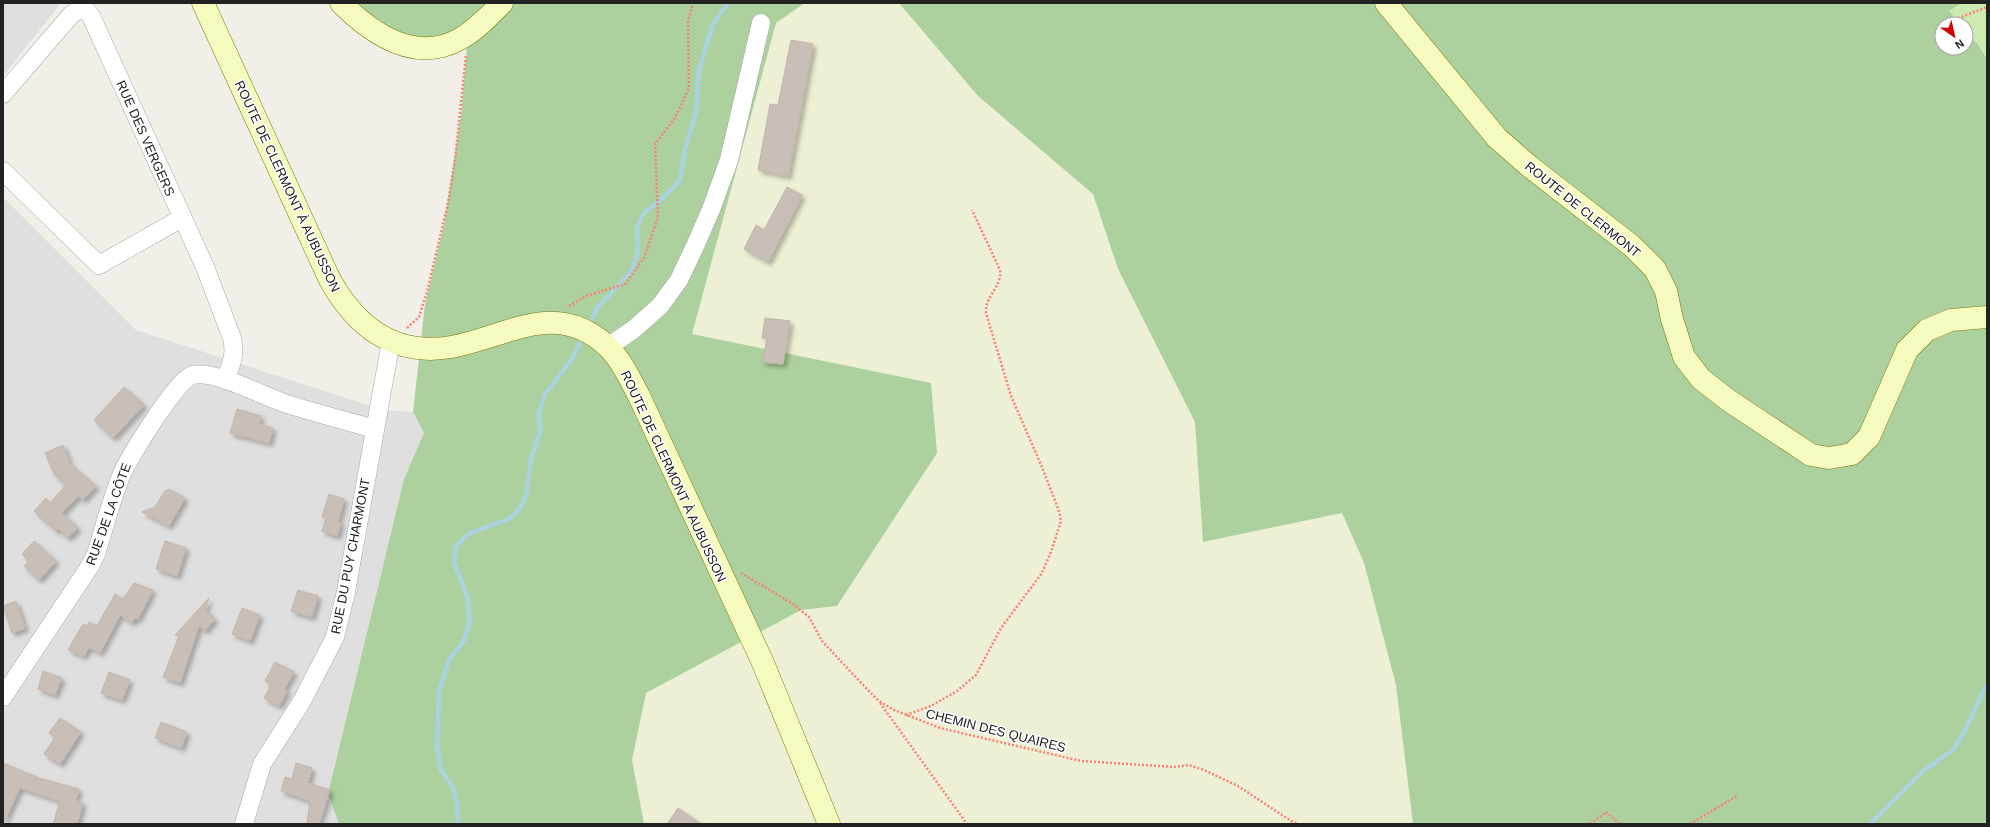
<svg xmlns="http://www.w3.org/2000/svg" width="1990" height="827" font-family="Helvetica,sans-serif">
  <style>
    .residential { fill: #e0dfdf }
    .farmland { fill: #eef0d5 }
    .grass { fill: #cdebb0 }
    .forest { fill: #add19e }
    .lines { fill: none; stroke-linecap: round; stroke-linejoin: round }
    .stream { stroke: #aad3df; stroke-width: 4.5 }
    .building { fill: #c7bfb8; stroke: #c4b6ab; filter: url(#shadow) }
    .street-casing { stroke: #a9a9a9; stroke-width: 19 }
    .secondary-casing { stroke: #707d05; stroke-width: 23 }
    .path { stroke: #fa8072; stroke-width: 2.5; stroke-dasharray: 2 2; stroke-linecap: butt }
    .street { stroke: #fff; stroke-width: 18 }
    .secondary { stroke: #f7fabf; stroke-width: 22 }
    .labels { text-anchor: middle; stroke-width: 3; stroke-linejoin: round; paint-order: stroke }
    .street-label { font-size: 13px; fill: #222; stroke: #fff }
  </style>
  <defs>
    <filter id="shadow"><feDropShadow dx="3.5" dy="3.5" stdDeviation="2" flood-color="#0004"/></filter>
  </defs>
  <rect width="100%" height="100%" fill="#f2efe9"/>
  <!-- residential -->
  <path class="residential" d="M3,3H61L3,76Z
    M3,197L136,330L383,410L413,412L425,433L404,479L328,794L339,824H3Z"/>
  <!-- farmland -->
  <path class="farmland" d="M805,3H899L978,96L1093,194L1118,269L1195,422L1203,542L1342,513L1364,563L1396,685L1413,824H644L632,760L646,693L801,610L837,606L931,383L692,334L776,23Z"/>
  <!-- grass -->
  <path class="grass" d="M1962,3H1987V59L1979,46L1966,30V24H1960L1949,11Z"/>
  <!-- forest -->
  <path class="forest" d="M344,3H805L776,23L692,334L931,383L937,453L837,606L801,610L646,693L632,760L644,824H339L328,794L404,479L424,433L413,412L425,304L444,225L461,115L467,47L417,49Z
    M899,3H1962L1949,11L1960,24H1942V48H1966V30L1979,46L1987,59V824H1413L1396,685L1364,563L1342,513L1203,542L1195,422L1118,269L1093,194L978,96Z"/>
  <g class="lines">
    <!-- stream -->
    <path class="stream" d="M588,327L597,308L632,271L638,251L637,227L644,213L663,198L680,180L685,149L696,112L699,70L713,24L728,3
      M458,824L457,805L453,787L441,770L437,747L439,692L448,662L464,640L470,621L467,596L454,562L456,546L470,533L509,519L519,510L526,495L531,460L540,431L539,413L545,394L572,359L583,337
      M1870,824L1922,772L1953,750L1964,732L1987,684"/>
  </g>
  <!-- building -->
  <path class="building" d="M791,40L813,44L788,176L758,170L770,104L778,105Z
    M787,187L802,195L768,262L744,249L756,225L764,230Z
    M765,318L790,321L783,364L762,362L767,339L762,338Z
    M124,387L144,405L113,438L94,420Z
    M237,409L261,416L259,424L273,428L269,443L230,433Z
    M63,445L70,464L96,486L83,500L78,496L62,513L78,528L68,538L58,529L56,531L34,511L46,498L50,503L66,485L55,475L45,453Z
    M169,489L185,498L169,526L142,512L155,507L165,491Z
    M329,494L344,499L338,522L341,523L337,536L322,531L326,518L322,517Z
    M34,541L56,561L39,580L24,566L29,561L22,554Z
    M165,541L186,548L177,576L156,569Z
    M134,583L153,590L138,619L135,618L132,623L120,615L100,653L89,647L84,656L68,650L83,624L87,626L89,622L97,626L115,594L123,599Z
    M298,590L318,596L312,617L291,611Z
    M209,598L205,610L215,619L205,631L199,626L180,683L163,677L179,636L175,635Z
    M16,601L25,628L12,633L3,606Z
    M242,608L260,615L250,641L232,634Z
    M275,662L294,672L284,689L287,691L279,706L264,698L271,685L265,681Z
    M43,671L62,678L55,695L38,689Z
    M109,672L130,680L122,700L101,693Z
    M60,718L81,732L60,764L44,754L55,737L49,733Z
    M161,722L187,732L181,748L155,738Z
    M3,763L39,778L79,789L76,800L83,803L77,824H53L60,801L20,788L3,824Z
    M296,763L312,768L308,783L330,790L319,824H307L310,801L281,791L285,777L292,779Z
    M678,808L701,824H667Z"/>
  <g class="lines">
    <defs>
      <path id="street" d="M3,94L71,15L78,10H86L91,16L205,267L232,338C236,355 231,365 225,380
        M3,171L99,265L182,218
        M608,347L634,329L660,306L679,280L696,244L712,207L729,160L761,23
        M3,697L90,566L96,554C104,528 111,501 121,476C127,460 178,378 192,375C217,370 262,396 287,404C316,413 346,421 375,429
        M244,824L262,764L302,701L335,637L346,592L391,341"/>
      <path id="secondary" d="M203,3L329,278C355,326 394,357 451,347C507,337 556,298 608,347C622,361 630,379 639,396L763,663L829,824
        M341,3C372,34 415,64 460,39C476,30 489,16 502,3
        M1386,3L1497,138L1529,166L1632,246L1655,269L1666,291L1672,319L1684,357L1701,379L1728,400L1811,455L1829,458L1852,454L1869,437L1907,350L1927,330L1951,320L1987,317"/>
    </defs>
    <!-- street casing -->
    <use href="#street" class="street-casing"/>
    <!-- secondary casing -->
    <use href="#secondary" class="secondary-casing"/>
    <!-- path -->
    <path class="path" d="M1943,24L1987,7
      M569,306L586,296L625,284L644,258L658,218L655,144L675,118L689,88L688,22L693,3
      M407,328L419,317L427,292L448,203L455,160L466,55
      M741,573L793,604L809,617L822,641L865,687L879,701L894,710L940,728L1081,761L1174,767L1189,765L1204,770L1238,786L1291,821L1298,824
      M880,703L967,824
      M906,715L931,706L957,691L976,675L1001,628L1042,573L1051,552L1061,521L1059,511L1042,467L1011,396L986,313C985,295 1002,288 1000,270L972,210
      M1590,824L1606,812L1620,824
      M1690,824L1737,796"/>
    <!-- street -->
    <use href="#street" class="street"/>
    <!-- secondary -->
    <use href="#secondary" class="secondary"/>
  </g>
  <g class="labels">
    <!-- street labels -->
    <g class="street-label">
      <text transform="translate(146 138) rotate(66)" y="5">RUE DES VERGERS</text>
      <text transform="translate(288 186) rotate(65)" y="5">ROUTE DE CLERMONT À AUBUSSON</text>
      <text transform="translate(1583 209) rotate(39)" y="5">ROUTE DE CLERMONT</text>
      <text transform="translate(674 476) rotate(65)" y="5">ROUTE DE CLERMONT À AUBUSSON</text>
      <text transform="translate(108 514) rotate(-70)" y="5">RUE DE LA CÔTE</text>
      <text transform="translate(350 556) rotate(-79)" y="5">RUE DU PUY CHARMONT</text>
      <text transform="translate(996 730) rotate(14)" y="5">CHEMIN DES QUAIRES</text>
    </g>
  </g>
  <!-- border -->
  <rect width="1990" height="827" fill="none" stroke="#222222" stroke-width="8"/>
  <!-- north arrow -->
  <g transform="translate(1954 36) rotate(146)"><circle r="19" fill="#ffffff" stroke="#a7a7a7"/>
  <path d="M0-3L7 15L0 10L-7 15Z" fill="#d40000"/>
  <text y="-6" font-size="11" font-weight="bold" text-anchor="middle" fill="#222222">N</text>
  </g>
</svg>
